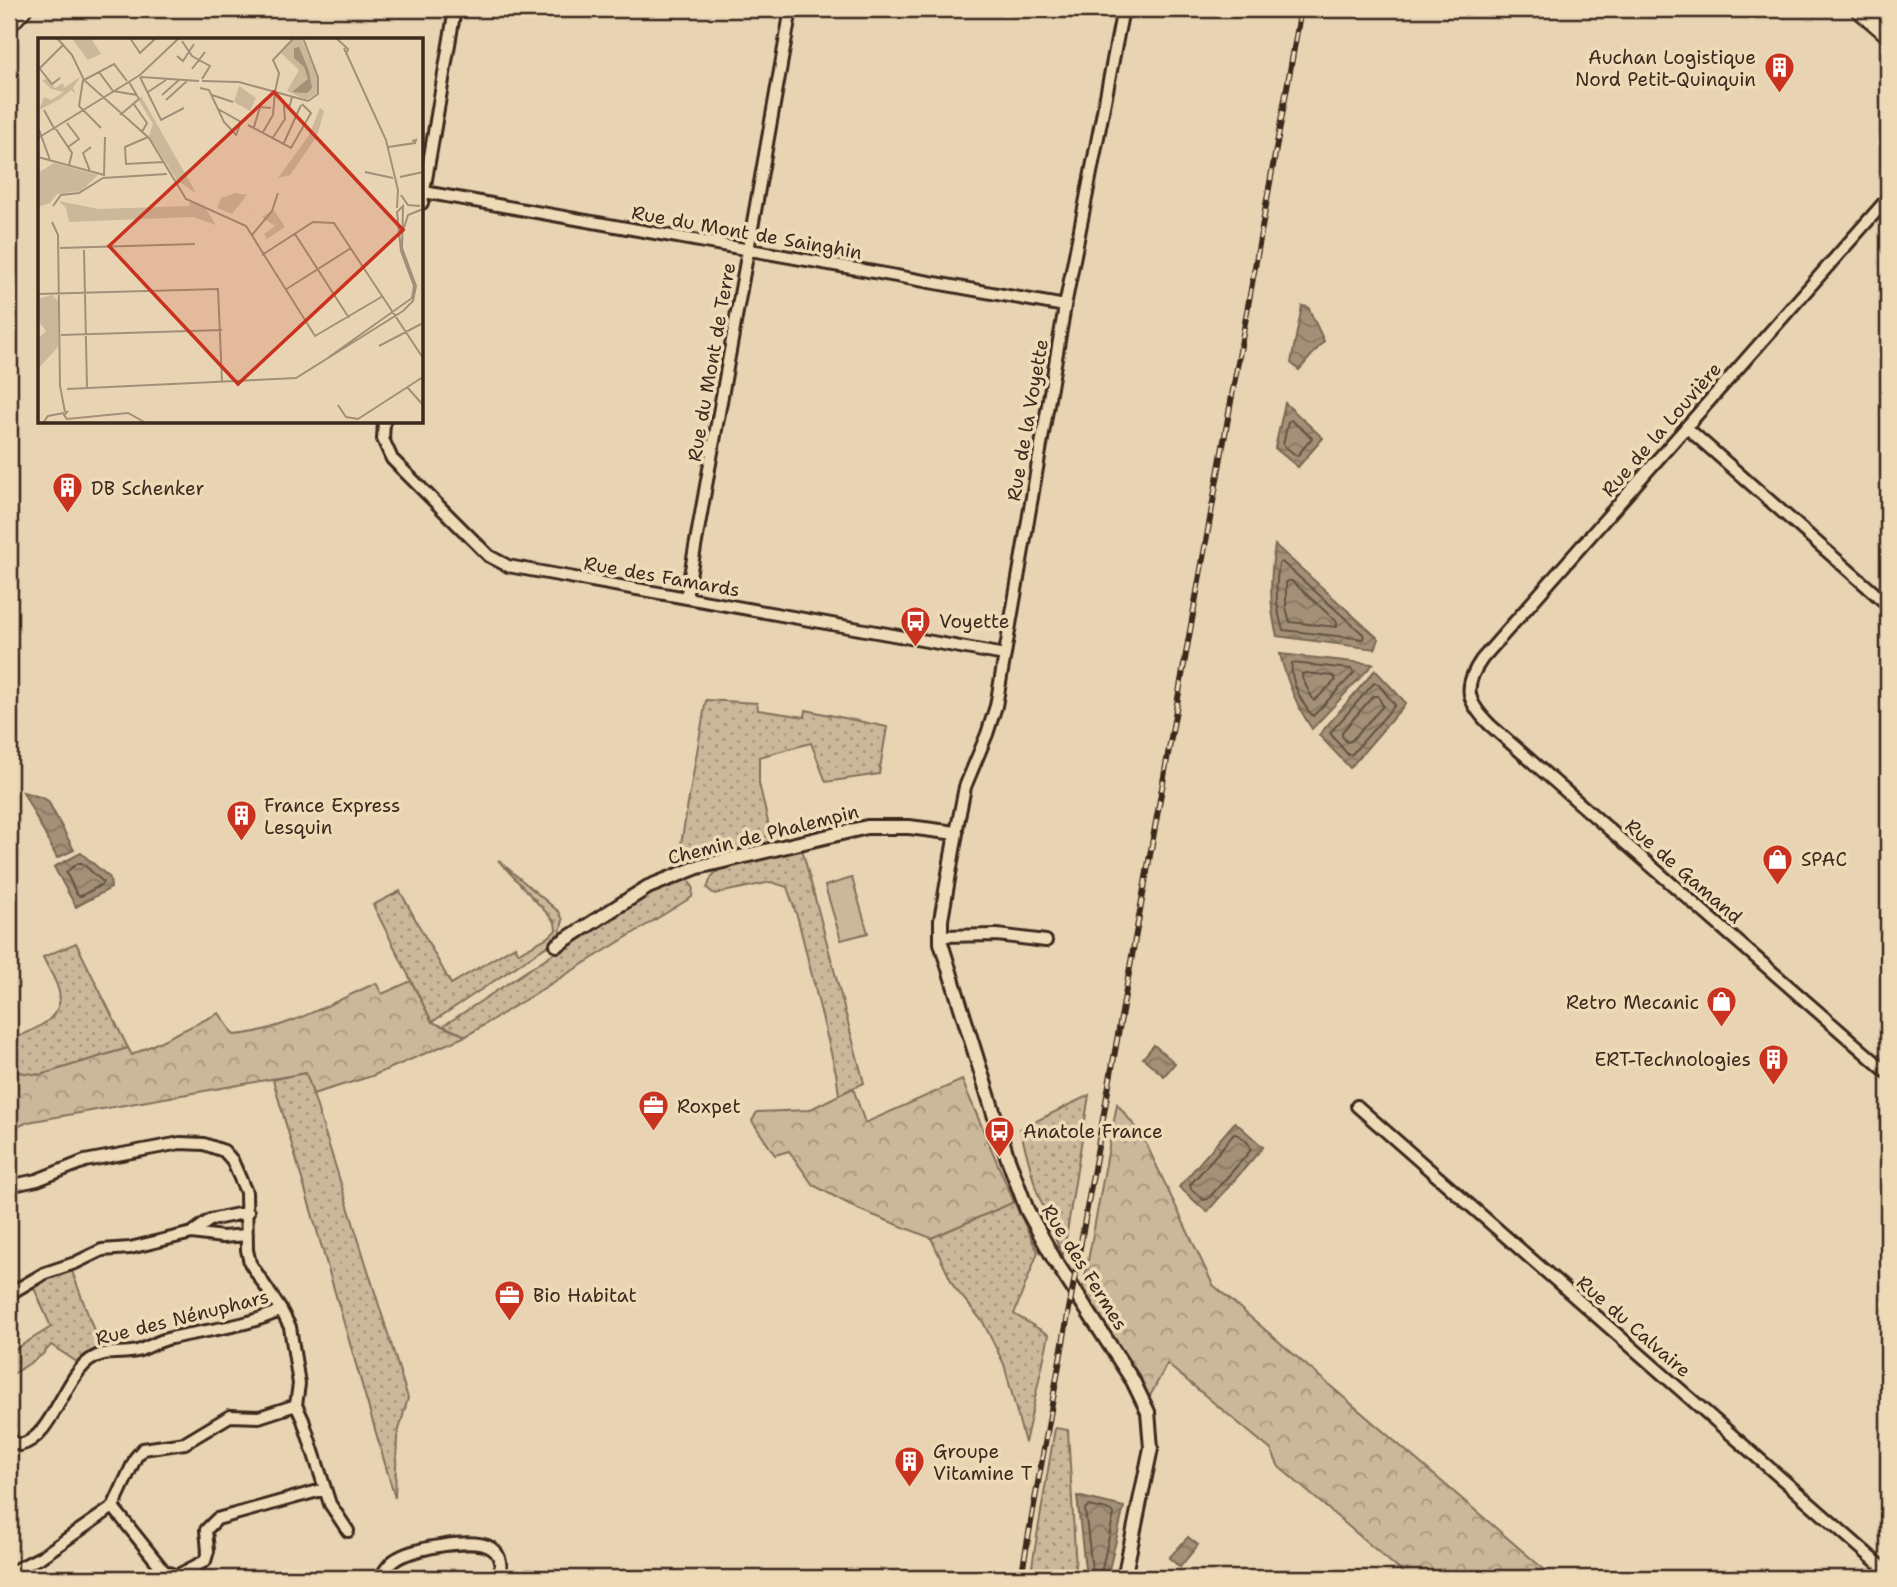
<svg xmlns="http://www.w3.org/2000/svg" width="1897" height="1587" font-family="'Shantell Sans',sans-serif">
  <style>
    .grass { fill: url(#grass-dots); stroke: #83705c; stroke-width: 2 }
    .forest { fill: url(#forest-crowns); stroke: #83705c; stroke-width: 2 }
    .park { fill: #cbb799; stroke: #83705c; stroke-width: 2 }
    .water { fill: url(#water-waves); stroke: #796753; stroke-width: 2 }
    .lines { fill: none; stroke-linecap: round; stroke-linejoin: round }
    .shore { stroke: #655342; stroke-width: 2 }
    .minor-casing { stroke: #3b2a1e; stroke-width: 16 }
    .tertiary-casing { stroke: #3b2a1e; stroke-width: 18 }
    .primary-casing { stroke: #3b2a1e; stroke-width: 21 }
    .minor { stroke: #efdab8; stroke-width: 10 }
    .tertiary { stroke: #efdab8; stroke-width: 12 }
    .primary { stroke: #efdab8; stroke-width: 16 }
    .rail-casing { stroke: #3b2a1e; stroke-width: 6 }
    .rail { stroke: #efdab8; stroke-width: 3.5; stroke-dasharray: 10; stroke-linecap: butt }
    .labels { text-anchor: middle; stroke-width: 7; stroke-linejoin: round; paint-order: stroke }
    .poi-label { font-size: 19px; fill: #3b2a1e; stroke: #efdab8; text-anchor: start }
    .street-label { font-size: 19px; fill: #3b2a1e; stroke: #efdab8 }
    .inset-road { fill: none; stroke: #a38f77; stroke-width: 2 }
    .view { fill: #c8321e; fill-opacity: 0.15; stroke: #c8321e; stroke-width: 3.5 }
    .inset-edge { fill: none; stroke: #3b2a1e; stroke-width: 3.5 }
  </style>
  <defs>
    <pattern id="grass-dots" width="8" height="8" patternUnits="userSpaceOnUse" patternTransform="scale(1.75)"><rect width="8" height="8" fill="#cbb799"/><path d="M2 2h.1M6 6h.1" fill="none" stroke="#a6957c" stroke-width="1.8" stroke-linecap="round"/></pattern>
    <pattern id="forest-crowns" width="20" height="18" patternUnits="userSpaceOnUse" patternTransform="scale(1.75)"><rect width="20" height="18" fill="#cbb799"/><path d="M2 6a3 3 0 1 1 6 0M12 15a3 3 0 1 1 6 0" fill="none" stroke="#a6957c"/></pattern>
    <pattern id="water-waves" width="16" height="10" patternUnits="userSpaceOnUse" patternTransform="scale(1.75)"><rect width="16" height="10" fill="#a39077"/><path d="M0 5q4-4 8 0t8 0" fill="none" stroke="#867661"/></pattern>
  </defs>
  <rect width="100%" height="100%" fill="#e8d3b2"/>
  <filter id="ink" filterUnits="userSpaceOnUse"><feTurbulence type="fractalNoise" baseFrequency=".0143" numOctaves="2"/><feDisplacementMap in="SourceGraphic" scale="14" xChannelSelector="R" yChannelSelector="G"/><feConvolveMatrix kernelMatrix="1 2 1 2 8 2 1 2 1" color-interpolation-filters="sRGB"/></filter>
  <g filter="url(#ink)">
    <!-- grass -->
    <path class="grass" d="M706,700L757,703L758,710L805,717L806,710L887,727L879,774L826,782L811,743L759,757V783L773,844L677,867Z
      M802,849L864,1083L839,1095L836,1073L798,919L787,887L771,882L714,894L707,888C709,885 709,881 711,878C723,857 780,853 802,849Z
      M498,860L559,912L563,920L560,932L553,942L432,1022L373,905L400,891L451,984L515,946L519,953L550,936L556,930L555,922Z
      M687,879L693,887L692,897L466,1036L443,1026L639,897Z
      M76,943L128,1048L40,1075L9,1071V1041C29,1031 65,1021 59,992C57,981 48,968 43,957Z
      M306,1072L408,1398L397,1437L395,1498L273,1080Z
      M1089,1095L1063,1257L1036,1189L1020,1129Z
      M1014,1202L1038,1252L1014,1314L1049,1335L1025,1443L1004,1364L983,1322L954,1287L931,1238Z
      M72,1271L100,1347L87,1353L77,1362L51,1345L42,1355L9,1377V1353L51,1327L34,1288L47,1280Z
      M1055,1428L1068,1430L1076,1569L1080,1578H1030Z"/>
    <!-- forest -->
    <path class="forest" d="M411,981L432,1022L466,1036L372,1076L313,1094L306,1073L28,1122L9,1131V1071L40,1075L128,1048L132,1055L219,1013L234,1035C281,1032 333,1002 376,983L382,994Z
      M962,1080L1014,1202L931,1238L860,1210L813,1185L789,1151L775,1155L752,1121L757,1112L809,1110L853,1088L865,1123Z
      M1117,1104L1142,1135L1213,1285L1554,1578H1409L1279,1467L1271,1450L1167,1364L1149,1398L1083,1288Z"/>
    <!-- park -->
    <path class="park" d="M852,878L868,933L841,940L825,886Z"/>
    <!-- water -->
    <path class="water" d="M1302,306L1308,307L1324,341L1299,370L1291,363Z
      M1285,403L1323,438L1298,467L1275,448Z
      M1275,545L1379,639L1375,649L1277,636C1269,605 1270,577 1275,545Z
      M1280,654L1373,664L1312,729C1296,705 1287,682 1280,654Z
      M1375,670L1406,703L1350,768L1319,735Z
      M23,792L43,798L48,801L74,850L57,858Z
      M81,853L110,878L111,888L76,907L54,867Z
      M1154,1045L1175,1063L1164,1076L1143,1058Z
      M1235,1122L1263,1147L1207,1212L1179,1187Z
      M1077,1496L1124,1507L1107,1578H1086Z
      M1188,1537L1198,1545L1180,1567L1169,1558Z"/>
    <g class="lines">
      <!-- shore -->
      <path class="shore" d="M1291,420L1312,438L1297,456L1283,445L1288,422Z
        M1282,562L1363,634L1364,639L1283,630C1276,609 1275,586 1279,564Z
        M1288,581H1292L1337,622V627L1290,622L1286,608V583Z
        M1292,663L1351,669L1354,673L1313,716C1302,705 1289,678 1292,663Z
        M1306,673L1333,676L1336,680L1314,701L1302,678V674Z
        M1374,683L1378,684L1395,705L1352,754L1348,755L1330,733Z
        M1373,696H1378L1383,706L1351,741L1347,742L1342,736V732Z
        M78,863H82L103,882L101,885L81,896L77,895L66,872Z
        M1234,1134C1240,1134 1251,1144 1251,1150L1208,1199L1204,1200L1191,1189L1190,1185Z
        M1093,1578L1085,1509L1088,1506L1112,1511L1114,1514L1100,1578"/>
      <defs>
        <path id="minor" d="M424,192L1065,306
          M1888,198L1482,659C1462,687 1467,702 1490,725L1888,1073
          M422,203L455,9
          M384,422L383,439L392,459L489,556L508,566L1005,655
          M1686,427L1888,605
          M686,598L791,9
          M956,833L965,787L987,734L996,706L1065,306L1123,9
          M941,936L997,935L1046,941
          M1357,1106L1888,1572
          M9,1186L37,1180L85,1161L180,1143L204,1144L224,1151L232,1160L246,1192L247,1250L250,1263L281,1310L290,1327L299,1384L296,1405
          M192,1233L210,1220L248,1212
          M9,1294L45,1273L75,1263L102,1250L130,1248L192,1233L222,1237L247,1235
          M296,1405L303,1420L330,1504L348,1531
          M9,1440L20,1445C52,1438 64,1378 90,1360C105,1349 121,1355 137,1351C147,1348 156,1342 167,1339C204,1330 247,1327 281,1310
          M113,1507L164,1571L176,1576L205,1561L208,1551L206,1530L217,1519L325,1489
          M9,1573L41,1557L113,1507L136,1457L143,1449L185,1443L230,1416L259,1417L296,1405
          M380,1578C385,1570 390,1562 398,1558C415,1548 474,1537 491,1548C502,1555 501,1567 500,1578"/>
        <path id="tertiary" d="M557,945L648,887L698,867L867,827H909L956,833L941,920V943L1007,1156L1027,1210L1054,1259L1133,1381L1148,1412L1151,1448L1124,1578"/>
        <path id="primary" d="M1859,9L1888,34
          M1876,9L1888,19
          M9,24L23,9"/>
      </defs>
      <!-- minor casing -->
      <use href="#minor" class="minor-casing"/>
      <!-- tertiary casing -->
      <use href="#tertiary" class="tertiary-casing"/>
      <!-- primary casing -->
      <use href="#primary" class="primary-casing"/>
      <!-- minor -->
      <use href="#minor" class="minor"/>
      <!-- tertiary -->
      <use href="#tertiary" class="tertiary"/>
      <!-- primary -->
      <use href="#primary" class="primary"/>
      <defs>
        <path id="rail" d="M1021,1578L1301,9"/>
      </defs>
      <!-- rail casing -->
      <use href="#rail" class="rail-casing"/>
      <!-- rail -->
      <use href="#rail" class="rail"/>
    </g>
  </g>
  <!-- icons -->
  <defs>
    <symbol id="building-pin" viewBox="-11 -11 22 30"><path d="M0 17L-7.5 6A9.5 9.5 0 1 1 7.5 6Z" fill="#c8321e" stroke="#efdab8"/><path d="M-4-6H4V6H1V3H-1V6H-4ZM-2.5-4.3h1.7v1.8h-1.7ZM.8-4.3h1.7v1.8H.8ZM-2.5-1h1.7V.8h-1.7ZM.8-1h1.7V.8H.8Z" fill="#fff"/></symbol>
    <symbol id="bus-pin" viewBox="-11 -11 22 30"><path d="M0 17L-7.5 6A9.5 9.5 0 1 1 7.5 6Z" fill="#c8321e" stroke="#efdab8"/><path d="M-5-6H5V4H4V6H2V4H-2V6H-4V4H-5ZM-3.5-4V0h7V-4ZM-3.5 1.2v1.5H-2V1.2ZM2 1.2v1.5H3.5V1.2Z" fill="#fff"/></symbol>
    <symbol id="shop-pin" viewBox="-11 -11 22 30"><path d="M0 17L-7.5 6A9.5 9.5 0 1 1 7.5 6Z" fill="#c8321e" stroke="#efdab8"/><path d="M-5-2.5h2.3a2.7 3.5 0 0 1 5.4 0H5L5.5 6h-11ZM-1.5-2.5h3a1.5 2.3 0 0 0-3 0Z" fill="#fff"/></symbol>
    <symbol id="office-pin" viewBox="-11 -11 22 30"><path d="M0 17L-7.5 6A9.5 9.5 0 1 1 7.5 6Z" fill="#c8321e" stroke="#efdab8"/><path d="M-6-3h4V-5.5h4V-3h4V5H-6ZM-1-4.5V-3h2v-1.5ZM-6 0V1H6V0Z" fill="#fff"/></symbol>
  </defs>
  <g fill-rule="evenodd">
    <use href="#building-pin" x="1762" y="50" width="35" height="47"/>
    <use href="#building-pin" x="50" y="470" width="35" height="47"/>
    <use href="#bus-pin" x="898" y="604" width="35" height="47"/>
    <use href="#building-pin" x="224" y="798" width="35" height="47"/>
    <use href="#shop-pin" x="1760" y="842" width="35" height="47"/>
    <use href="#shop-pin" x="1704" y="984" width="35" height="47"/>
    <use href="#building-pin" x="1756" y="1042" width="35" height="47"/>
    <use href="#office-pin" x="636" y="1088" width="35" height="47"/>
    <use href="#bus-pin" x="982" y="1114" width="35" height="47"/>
    <use href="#office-pin" x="492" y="1278" width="35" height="47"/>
    <use href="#building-pin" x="892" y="1444" width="35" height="47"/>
  </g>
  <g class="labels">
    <!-- poi labels -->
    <g class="poi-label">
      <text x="1756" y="64" text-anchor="end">Auchan Logistique<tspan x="1756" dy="22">Nord Petit-Quinquin</tspan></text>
      <text x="91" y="495">DB Schenker</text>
      <text x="939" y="628">Voyette</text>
      <text x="264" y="812">France Express<tspan x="264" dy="22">Lesquin</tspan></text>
      <text x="1801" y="866">SPAC</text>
      <text x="1699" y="1009" text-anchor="end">Retro Mecanic</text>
      <text x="1751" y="1066" text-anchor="end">ERT-Technologies</text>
      <text x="677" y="1113">Roxpet</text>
      <text x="1023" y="1138">Anatole France</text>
      <text x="533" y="1302">Bio Habitat</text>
      <text x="933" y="1458">Groupe<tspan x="933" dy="22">Vitamine T</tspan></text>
    </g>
    <!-- street labels -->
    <g class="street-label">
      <text transform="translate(747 232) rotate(10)" y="7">Rue du Mont de Sainghin</text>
      <text transform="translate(711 362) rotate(-80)" y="7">Rue du Mont de Terre</text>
      <text transform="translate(1027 420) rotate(-80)" y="7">Rue de la Voyette</text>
      <text transform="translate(1661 429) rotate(-49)" y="7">Rue de la Louvière</text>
      <text transform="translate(662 576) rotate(10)" y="7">Rue des Famards</text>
      <text transform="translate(763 834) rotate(-14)" y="7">Chemin de Phalempin</text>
      <text transform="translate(1684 871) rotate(41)" y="7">Rue de Gamand</text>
      <text transform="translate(1085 1267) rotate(58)" y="7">Rue des Fermes</text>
      <text transform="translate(182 1317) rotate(-14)" y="7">Rue des Nénuphars</text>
      <text transform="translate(1634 1326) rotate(41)" y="7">Rue du Calvaire</text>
    </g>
  </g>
  <!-- overview -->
  <g transform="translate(38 38)">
    <rect width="385" height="385" fill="#e8d3b2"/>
    <path d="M42,39L35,50L38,56L33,52L22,61L1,72L6,59L13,62L26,54L13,51L4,42L9,41L17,50L25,45L26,50ZM201,48L218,60L212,73L196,64ZM103,58L157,153L156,154L139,142L111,98L115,86L101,63ZM203,165L224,179L236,172L247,189L229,201L226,196L237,188Z" fill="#cbb799"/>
    <path d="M282,70L286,73L279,98L252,137L240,140L271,97ZM198,155L209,157L194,176L179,170L183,160ZM21,163L60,171L152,168L151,164L166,168L178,187L155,179L31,184L28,170ZM14,257L20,263V309L0,331V301L8,293L0,282V261Z" fill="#cbb799"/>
    <path d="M257,0H263L279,37V55L268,62L249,53L261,32L243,15ZM16,125L60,137L43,153L19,156L12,165L0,169V135Z" fill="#cbb799"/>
    <path d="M38,0H53L63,16L50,22L35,2Z" fill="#cbb799"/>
    <path d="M261,9L271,33L274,50L269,55L254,54L270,41L266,29L256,20V10Z" fill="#a39077"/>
    <path class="inset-road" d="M19,0L34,17L46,42L111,100L148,161L208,188L277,298L345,258M92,0L102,15L118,0M298,0L310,11L308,17M144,3L154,18L172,28L164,41M306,10L348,102L360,152L359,170M139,18L145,23L156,6M2,31L14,46L22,40M154,31L167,14M0,32L26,6M61,34L75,53L99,57M102,39L123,82L146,70M103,39L161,43M45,42L41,68L63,90M46,42L76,26L89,43M164,43L201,44L270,63L280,56V39L265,0M162,50L171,52L186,84L198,97L203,84L180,71M110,54L128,42M237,54L241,35L235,22L256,0M124,57L141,42M174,57L195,64M128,62L149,43M95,65L109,85L104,94M6,72L17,92M82,77L101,61L91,44M29,85L41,101L30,109M210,87L253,110L273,75L264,66M0,89L12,122M216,89L222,69L233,70M18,91L34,115L31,127M225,94L235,77L237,54M110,99L87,109L88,126L125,124M0,100L102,37L141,0M234,101L247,81L246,68L252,67L254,59M245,107L263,67M350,109L377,105L378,102L374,103M0,119L66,137L67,99M52,133L45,115L53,109M327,134L355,140M362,139L385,134M363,157L370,167L382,168M15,168L23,157L41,155L65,140L129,136M14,184L20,197L22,348L27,374M257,196L311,280M364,196L370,177L385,171M214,197L234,173L240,155M22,210L157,206M46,212L49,349M224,217L275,184L296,185L385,320M247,252L313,210M0,256L180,251L184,344M23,297L184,292M341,308L385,285M369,349L385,367M29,351L258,340L365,273L375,263L378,248L364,210L365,168L359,174L363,213L376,248L374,260L291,319M300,367L308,379L320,381L385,339M30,373L26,377L29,381L90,375L108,385M5,385L10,378L26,375"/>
    <path class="view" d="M236,54L365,192L200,346L71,208Z"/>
    <rect width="385" height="385" class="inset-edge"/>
  </g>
  <!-- margin -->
  <rect width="1897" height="1587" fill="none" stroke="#efdab8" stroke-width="35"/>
  <rect x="18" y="18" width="1862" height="1552" fill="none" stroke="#3b2a1e" stroke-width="2.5" filter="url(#ink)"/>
</svg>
